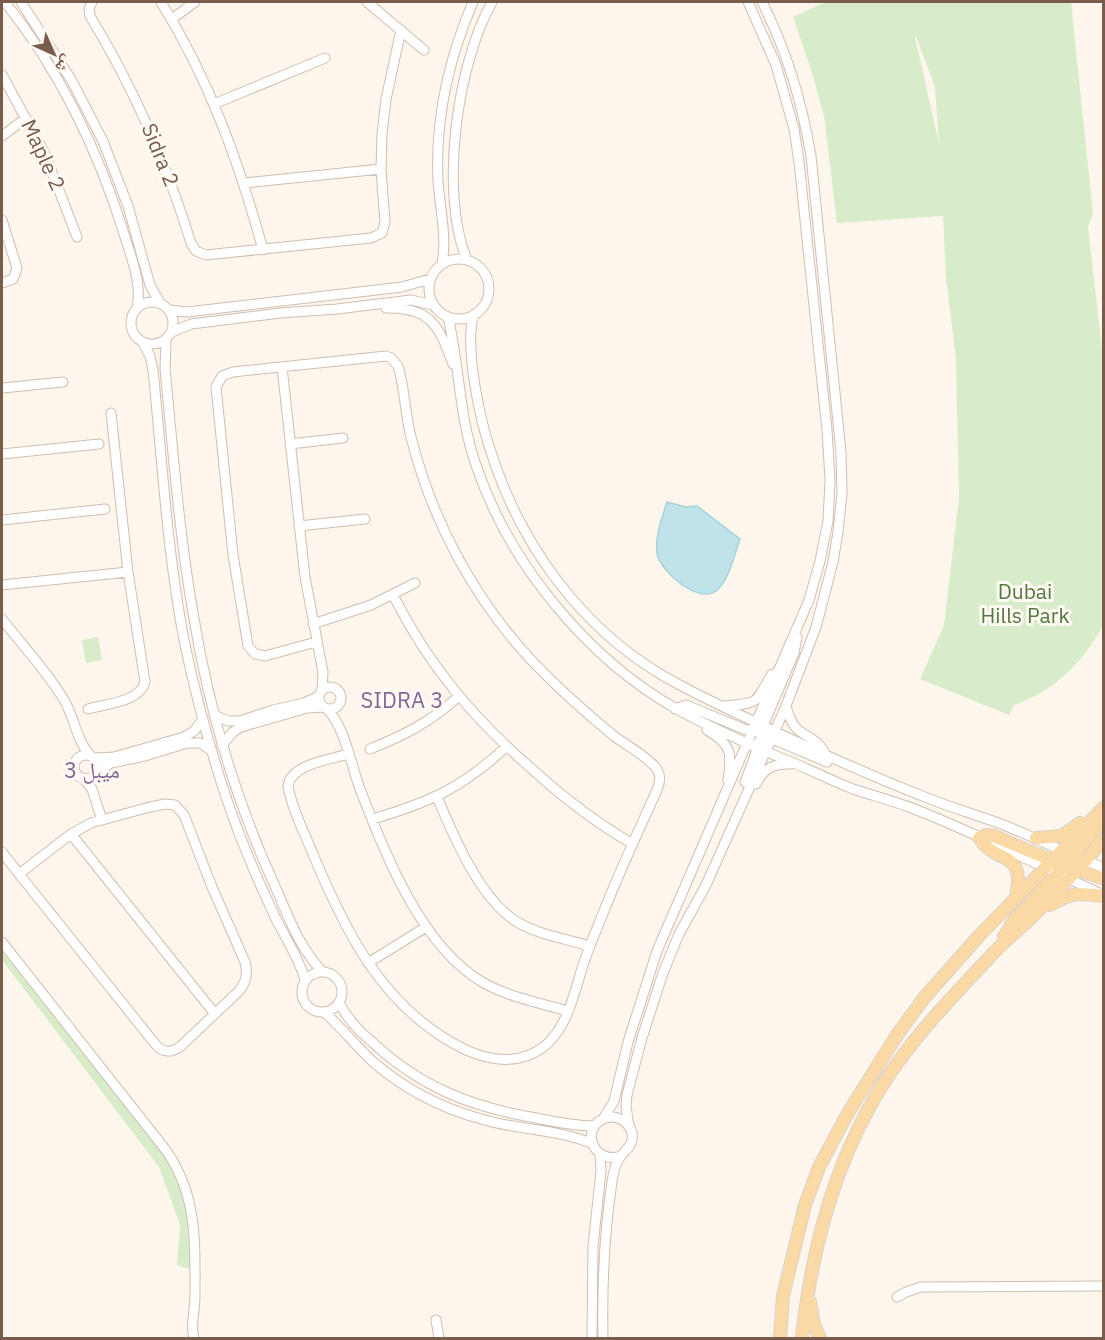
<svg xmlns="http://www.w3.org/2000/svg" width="1105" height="1340" font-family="'IBM Plex Sans','Noto Naskh Arabic',sans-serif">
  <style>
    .green { fill: #d8ecc9; fill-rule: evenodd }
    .water { fill: #bfe3e8; stroke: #a5d3da; stroke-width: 1.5 }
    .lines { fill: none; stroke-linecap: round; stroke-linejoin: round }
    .minor-casing { stroke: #d1beb0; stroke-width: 11 }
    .major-casing { stroke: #dad1cd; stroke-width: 14 }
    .minor { stroke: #fff; stroke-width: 9 }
    .major { stroke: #fbd9a5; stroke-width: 12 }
    .labels { text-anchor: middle; stroke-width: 6; stroke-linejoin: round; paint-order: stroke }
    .street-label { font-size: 21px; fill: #7a5c4d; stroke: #fffaf3 }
    .park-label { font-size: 21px; fill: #537a41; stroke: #fffaf3 }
    .neighbourhood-label { font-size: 22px; fill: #846695; stroke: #fffaf3 }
  </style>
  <rect width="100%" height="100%" fill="#fdf6ec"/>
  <!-- green -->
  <path class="green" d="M825,2H1071L1093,214L1088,227L1104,366L1103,625C1084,662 1053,692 1014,705L1009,715L920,679L944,625L959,498L956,360L946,277L943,216L837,223L824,116L812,73L793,17ZM916,36L935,87L939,144L915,37Z
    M98,637L102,660L86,663L82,640Z
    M2,935L172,1160L196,1225L194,1271L177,1265L180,1225L159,1167L2,960Z"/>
  <!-- water -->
  <path class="water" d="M667,502L686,507L697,506L740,539C734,555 730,578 717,590C700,606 659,571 657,553C655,536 662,518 667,502Z"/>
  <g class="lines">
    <defs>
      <path id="minor" d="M5,2C60,71 99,152 125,237C132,260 142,284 137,308
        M21,2L72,81L103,141L128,206L150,285L160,303
        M92,2L89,9L90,16C134,88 166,162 191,243L196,251L206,255L371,238L382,233L385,222L381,169L382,134L386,99L401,30
        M161,2C209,79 239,162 263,250
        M367,2L424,50
        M172,19L195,2
        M2,75L45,154L77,237
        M214,104L325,58
        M2,136L26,118
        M244,183L381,169
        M2,220L17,268L13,279L2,283
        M429 289a30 30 0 1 1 60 0a30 30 0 1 1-60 0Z
        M467,260C439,193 457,64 492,2
        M442,264C447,236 440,209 438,181C435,119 449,58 473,2
        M131 323a21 21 0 1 1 42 0a21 21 0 1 1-42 0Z
        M386,308C431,307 439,326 453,364
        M169,310L187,312L402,287L430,279
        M473,315C465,352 480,422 493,458C522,546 581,627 662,675C692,693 724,707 755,722C813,750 871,776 930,799C950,807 970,813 990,820C1016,829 1041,841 1065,852
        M448,317C460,368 459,419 477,468C510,564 587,658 675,708C710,728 749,744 786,760C809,769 830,780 853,789C871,795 890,800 909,807C957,825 1003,848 1050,870
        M172,332L191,324L281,313L337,309L411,300L433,305
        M166,339L165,369C173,450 179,533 193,613C208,706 235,798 274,884C287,913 299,948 322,971
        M143,343L150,356L153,370C162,459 167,551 184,640C195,693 209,746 226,797C240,839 257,879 276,919C286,939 299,958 305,980
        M282,367L305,577L323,672L322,690
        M2,388L63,382
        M290,444L343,438
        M2,454L99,444
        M2,520L105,509
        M299,526L365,519
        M2,585L128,572
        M393,595C429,666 473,718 533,770C564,798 596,823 633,844
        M2,619C22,645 47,671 64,700C75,718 76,740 90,755
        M313,624L371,605L415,583
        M316,642L265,656L255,654L248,646L233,555L216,387L222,376L233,372L386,356L391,358L398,366C405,389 405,414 411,437C432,521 474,599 533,662C558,688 586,713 614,736C626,745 648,757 657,769C661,776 660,783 657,790C639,830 620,870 604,911C597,928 590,945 584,962C575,989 569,1024 547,1044C523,1065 493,1062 466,1050C385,1011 346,934 313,854C304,832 292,809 288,786C291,764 329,760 348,754
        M319 698a11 11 0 1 1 22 0a11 11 0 1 1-22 0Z
        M724,706C761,703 754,704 772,674
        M786,706C795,742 811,729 825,753
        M88,709C105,704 140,702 145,682L128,572L111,413
        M327,709C345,727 351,765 360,789C385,853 420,945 482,982C508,997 540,1003 568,1011
        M675,709L686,705L744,729L757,732
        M214,715L228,721H240L273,710L304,703L319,696
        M707,730C732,745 732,753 728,780
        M768,737L827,762
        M222,745L233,732L241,727L307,708L323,707
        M370,749C405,735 430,722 458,697
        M765,751L761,737L763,726L794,653L797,637
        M74 767a12 12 0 1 1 24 0a12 12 0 1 1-24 0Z
        M95,758L114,757L184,737L194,731L203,719
        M98,771L111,763L145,756L187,743H200L212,751
        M83,778L92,789L102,820
        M745,782L755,756L758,742
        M756,784C764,768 774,763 791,764
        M437,797C454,837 481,902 519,923C540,935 567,939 590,946
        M373,819C430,802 462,788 506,747
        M71,834L215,1014
        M2,852L19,874L156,1045C163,1053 172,1053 181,1046L239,991C247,982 248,973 245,962L212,887L184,815L175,805L165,804L146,808L91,823L71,834L19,874
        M1081,858L1104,868
        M1065,877L1099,893
        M2,942L165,1149C198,1195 195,1242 195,1297C195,1310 190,1326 194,1338
        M368,963L426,927
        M302 992a20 20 0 1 1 40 0a20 20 0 1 1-40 0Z
        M339,1002C346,1018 358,1030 371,1041C420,1087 471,1107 536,1118C555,1122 575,1126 595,1126
        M324,1012C341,1027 355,1045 372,1061C403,1088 441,1108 481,1119C517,1130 558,1129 593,1144
        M603,1119L614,1101L628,1042L657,951L809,600L820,561L828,521L830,480L827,430L799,162L794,129L776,65L748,2
        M629,1127L626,1106L627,1095L642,1038L663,973L679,934L706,885L786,706L816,627L833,562L838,532L842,494L841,452L811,156C802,102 787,51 762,2
        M897,1297L906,1292L921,1287L1104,1286
        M436,1320L439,1338
        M592,1338L593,1246L601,1171L600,1154
        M603,1338C602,1287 604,1234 612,1182C613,1174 615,1163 621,1156C627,1148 634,1145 632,1133C629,1121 615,1113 603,1119C580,1130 594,1165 621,1156"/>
      <path id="major" d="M1036,838L1062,836L1080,823
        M1071,867L1104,879
        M1068,869L1073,855L1104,819
        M1016,898C1026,848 997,866 979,838L986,835L994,836L1053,861L1086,860
        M1050,905C1072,892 1079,893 1104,896
        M1004,937L1014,920L1057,874L1062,865L1064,856
        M810,1302L814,1325L820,1338
        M780,1338L783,1296L805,1205L819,1167L848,1113L897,1035L924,998L978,937L1104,807
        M802,1338C811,1252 834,1164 880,1089C908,1043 950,999 987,960C1002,943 1020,929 1036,913C1060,889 1082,865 1104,839"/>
    </defs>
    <!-- minor casing -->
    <use href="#minor" class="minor-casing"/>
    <!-- major casing -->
    <use href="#major" class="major-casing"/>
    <!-- minor -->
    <use href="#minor" class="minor"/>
    <!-- major -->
    <use href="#major" class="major"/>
  </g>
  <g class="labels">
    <!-- street labels -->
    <g class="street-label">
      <text transform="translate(43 155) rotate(65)" y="7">Maple 2</text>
      <text transform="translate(160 155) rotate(68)" y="7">Sidra 2</text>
    </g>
    <!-- park labels -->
    <g class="park-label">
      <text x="1025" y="599">Dubai<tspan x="1025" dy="24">Hills Park</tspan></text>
    </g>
    <!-- neighbourhood labels -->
    <g class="neighbourhood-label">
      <text x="402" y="708">SIDRA 3</text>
      <text x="92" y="778">ميبل 3</text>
    </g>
  </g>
  <!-- border -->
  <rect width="1105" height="1340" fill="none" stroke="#7a5c4d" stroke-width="6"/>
  <!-- north arrow -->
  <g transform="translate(54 54) rotate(135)" stroke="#fffaf3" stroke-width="4.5" paint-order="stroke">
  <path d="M0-4.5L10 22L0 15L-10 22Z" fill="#7a5c4d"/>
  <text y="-9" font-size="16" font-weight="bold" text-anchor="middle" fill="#7a5c4d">ش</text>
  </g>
</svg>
